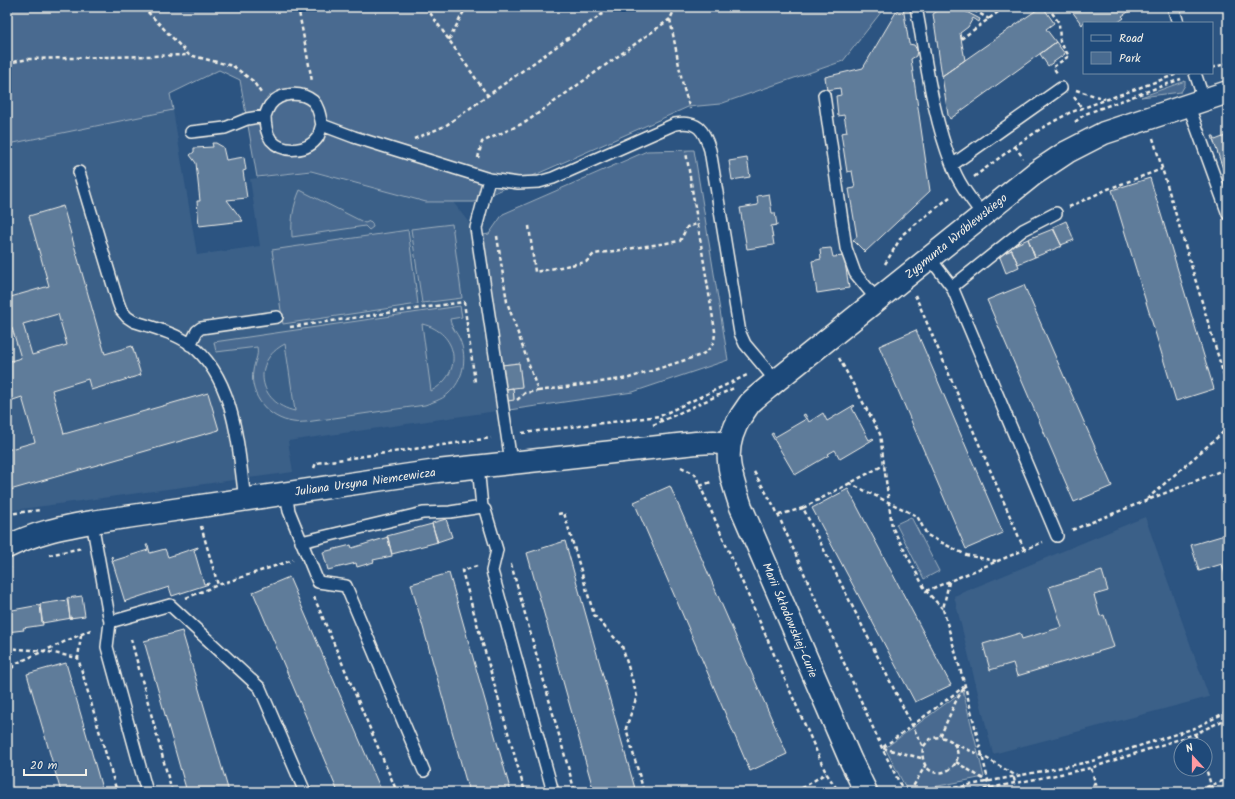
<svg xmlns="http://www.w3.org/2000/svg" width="1235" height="799" font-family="Kalam,sans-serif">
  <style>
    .built { fill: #3b6088 }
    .green { fill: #496b90; stroke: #9eaebc; fill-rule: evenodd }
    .building { fill: #5e7b9a; stroke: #f4f1e8; fill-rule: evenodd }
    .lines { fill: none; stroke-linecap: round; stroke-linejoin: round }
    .service-casing { stroke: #f4f1e8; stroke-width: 14 }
    .tertiary-casing { stroke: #f4f1e8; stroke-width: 25 }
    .path { stroke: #f4f1e8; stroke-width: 2.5; stroke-dasharray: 4 3; stroke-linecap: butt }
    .service { stroke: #1f4a7a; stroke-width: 11 }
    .tertiary { stroke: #1f4a7a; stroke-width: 22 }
    .labels { text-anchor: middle; stroke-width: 4; stroke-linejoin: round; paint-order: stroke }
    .street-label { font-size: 12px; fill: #f4f1e8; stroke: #1f4a7a }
  </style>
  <rect width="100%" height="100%" fill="#2c5481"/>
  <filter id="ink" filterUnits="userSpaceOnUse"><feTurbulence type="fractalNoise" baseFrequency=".025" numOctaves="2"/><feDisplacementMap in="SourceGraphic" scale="8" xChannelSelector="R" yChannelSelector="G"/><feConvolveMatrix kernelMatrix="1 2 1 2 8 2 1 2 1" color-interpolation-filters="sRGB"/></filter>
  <g filter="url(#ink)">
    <!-- built -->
    <path class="built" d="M173,110L197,255L260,246L250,179L311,172L430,203L453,202L469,223L497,411L288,441L293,472L7,511V149L9,144Z
      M1145,517L1209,697L993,754L954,596Z"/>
    <!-- green -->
    <path class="green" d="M7,7H885L843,61L720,104L688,107L474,202H426L311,171L257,177L240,80L219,70L170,94L173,110L9,144L7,148Z
      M1185,81V85L1181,92L1141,97Z
      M694,150L728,360L633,392L509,410L508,401L514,399L513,388L522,386L519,363L502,365L483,235L489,234L503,214L647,151Z
      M300,190L365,223L370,221L372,223L373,227L369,230L365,226L292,237C291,220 293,206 300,190Z
      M452,224L462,298L422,303L411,229Z
      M408,230L418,304L283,324L272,250Z
      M460,306L462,317L450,319C451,328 457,332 460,340C468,359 463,381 448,394C441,400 433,402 425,405L306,422C302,422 297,423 293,422C269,419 249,396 253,371C254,362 259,356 257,347L216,352L214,342ZM422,324C458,332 465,373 431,391ZM285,344L295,411C258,403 251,361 285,344Z
      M911,517L939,571L924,579L896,524Z
      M963,691L984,777L908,792L885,748Z"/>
    <!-- building -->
    <path class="building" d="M899,7H903L909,44L914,45L917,50L916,56L911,59L930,191L865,252L853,240L857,237L849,189L855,188L852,171L847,172L841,133L847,132L844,115L838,116L836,96L841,95L840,88L827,90L825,77L863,68Z
      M943,7H957L980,19L979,22L973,18L968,27L960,33L965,60L942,76L933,14Z
      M1041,7H1043L1054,23L1046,29L1056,42L950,119L948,115L942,76Z
      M1069,7H1134L1136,10L1134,11L1133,9L1122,16L1124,18L1117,23L1084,22L1082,25Z
      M1056,42L1065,54L1048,66L1040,54Z
      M1228,135V181H1227L1212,136H1214L1215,140Z
      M212,143H216L223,147L226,160L244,157L246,170L243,171L247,198L227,200L243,221L199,226L197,201H200L196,163L190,155L194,152V148L213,147Z
      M747,158L750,177L732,180L729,161Z
      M1150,178L1214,389L1176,401L1112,190Z
      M769,194L772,213H775L777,225L771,226L774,245L747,249L740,208L758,205L757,196Z
      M63,206L105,354L132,346L141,375L91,390L88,379L52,390L64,434L208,393L219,430L10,490L7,479V450L35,442L22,397L7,402V362L21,358L12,328L7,329V298L49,286L29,216ZM58,314L67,345L32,355L23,324Z
      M1066,221L1074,240L1061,245L1053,227Z
      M1053,229L1062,246L1035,257L1028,239Z
      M1028,239L1035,257L1018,264L1010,247Z
      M831,248L833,257L844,256L849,288L817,293L812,261L821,259L820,249Z
      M1012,250L1019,267L1006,273L999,255Z
      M1024,285L1112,486L1074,502L987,300Z
      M916,330L1003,533L966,549L879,346Z
      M519,363L522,387L506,389L502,365Z
      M513,388L514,400L508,401L506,389Z
      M854,405L855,406L852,408L869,440L873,438L874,439L840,459L835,450L828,454L829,455L795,475L771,434L773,433L775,437L806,419L803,415L805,414L809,422L823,413L827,421Z
      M670,486L787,754L750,771L634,502Z
      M848,489L951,685L915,702L812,508Z
      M446,519L452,537L437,542L432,523Z
      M432,524L438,542L392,554L387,536Z
      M1228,534V576L1226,577L1222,564L1199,571L1191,545Z
      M388,537L392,556L373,560L374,562L357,567L356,563L328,570L323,552L351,545L352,548Z
      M565,541L636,792H594L527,553Z
      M146,545H148L150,553L165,549L168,557L198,547V548L194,550L204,584L209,583V584L172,596L169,587L126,601L125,602L111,557L112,556L113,561L148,550Z
      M1102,571L1108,591L1094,595L1100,616L1104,615L1114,647L1017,676L1013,663L990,670L983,644L1020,633L1022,639L1062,627L1049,587Z
      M449,573L511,792H469L411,584Z
      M289,577L382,792H338L253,592Z
      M82,596L85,616L70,618L67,598Z
      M68,600L70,618H72L42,623L40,604Z
      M40,605L43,625L23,628L24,630L7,632V611Z
      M182,631L229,792H187L144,641Z
      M66,663L103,792H61L27,674Z"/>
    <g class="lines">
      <defs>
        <path id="service" d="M916,7C926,59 932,115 952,165C958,183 971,199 982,214
          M1173,7L1178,23
          M1195,73L1204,100
          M824,95L846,248L855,273L877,300
          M1188,104L1228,214
          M265,116C265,125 266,133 271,140C283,154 308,152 318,137C320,133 320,128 322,125
          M191,132L225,128L247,119L265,116C266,113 268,108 270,105C280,92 301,91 313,101C319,107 320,117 322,125L354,137L489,179L518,183L539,182L553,178L675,124C698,120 704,130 710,150L740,333L745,344L776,381
          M952,165L1061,88
          M79,172L118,302L121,310L127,317L133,321C151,327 175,333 190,344C236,379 238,448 245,500
          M489,179L476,228L511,462
          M929,257L952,287L1057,536
          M952,287L1023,230L1056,213
          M190,345L197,331L201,328L277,317
          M478,466L482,507L485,510L497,550L492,571L553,792
          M286,494L289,511L318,582L346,586L424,771
          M92,522L110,622L107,647L147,792
          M301,542L423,513L450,512L482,507
          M110,622L170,605L260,688L305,792"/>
        <path id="tertiary" d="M7,547C37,532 60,528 92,522L437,471L696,443L714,442L729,445
          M866,792L850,759L741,507C730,473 720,450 741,416C744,412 747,407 750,403C758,395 768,388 776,381L1034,174L1067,152L1104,133L1228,92"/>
      </defs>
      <!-- service casing -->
      <use href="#service" class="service-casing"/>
      <!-- tertiary casing -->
      <use href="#tertiary" class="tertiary-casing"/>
      <!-- path -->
      <path class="path" d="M143,7L189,55L233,66L253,81L261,93
        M298,7L312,81
        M426,7L488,96
        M676,7L670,19L683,86L690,109
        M968,7L989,19
        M1048,7L1059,23L1060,42L1069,56L1053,67L1057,73
        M961,39L1005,7
        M449,40L466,7
        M7,63L29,59L189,55
        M1212,68L1228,63
        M1076,90L1105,99
        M1074,97L1082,108
        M1075,122L1085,114L1181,79
        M1153,138L1228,389
        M414,139L445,126L612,7
        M1015,146L1023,158
        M478,158L482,142L526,122L670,19
        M974,177L1015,146L1042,128L1069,113L1180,73
        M1069,207L1108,189L1162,169
        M529,226L535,272L586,262L594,254L680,241L687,227L697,224
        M497,236L507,302L538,391L629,378L701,355C711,349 715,343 715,331L686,152
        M885,264L903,234L950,197
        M915,295L1024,549
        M290,327L464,302L475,382
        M839,358L880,434L892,527L926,591L943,609
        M517,400L525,393L538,391
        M661,422L660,416L747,375
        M653,425L734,388
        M522,433L660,416
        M681,467L695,474L826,773L839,792
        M314,468L316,463L491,438
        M754,472L775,508L882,748L904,792
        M849,483L917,516L927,535L966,555L996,561
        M700,486L711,482
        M1147,499L1228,428
        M803,508L884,465
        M7,514L40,510
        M558,514L564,513L594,615L622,646L637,696L626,728L644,792
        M779,515L803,508L923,747C917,790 972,772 954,744C949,737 936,735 929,740C927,742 925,745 923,747
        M201,526L218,585L293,560
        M1072,530L1228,468
        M49,555L82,548
        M511,564L575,792
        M477,566L462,571L525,792
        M7,573L12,568
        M949,582L943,609L965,686L990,788
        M926,591L1043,542
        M314,597L397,792
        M186,598L218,585
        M81,635L78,658L117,792
        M131,639L172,792
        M7,648L44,651L78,658
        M7,673L17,663L93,629
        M1195,734L1199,745
        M954,744L981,755L1013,774L1015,783
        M921,758L882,748L965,686L956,701L940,737
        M956,762L988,782
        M1205,765L1213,792
        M1095,782L1099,792
        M796,792L826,773
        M910,792L925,766
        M934,792L1089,762L1195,728L1228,711
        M970,792L1091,768L1195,734L1228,718
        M1090,792L1095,782L1091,768
        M1193,792L1228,779"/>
      <!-- service -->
      <use href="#service" class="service"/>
      <!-- tertiary -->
      <use href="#tertiary" class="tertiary"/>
    </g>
  </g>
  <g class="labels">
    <!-- street labels -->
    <g class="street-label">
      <text transform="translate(956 236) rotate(-39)" y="4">Zygmunta Wróblewskiego</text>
      <text transform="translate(365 482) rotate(-8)" y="4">Juliana Ursyna Niemcewicza</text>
      <text transform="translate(790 620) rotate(67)" y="4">Marii Skłodowskiej-Curie</text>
    </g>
  </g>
  <!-- margin -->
  <rect width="1235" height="799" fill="none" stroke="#1f4a7a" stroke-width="24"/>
  <rect x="12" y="12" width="1211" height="775" fill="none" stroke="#f4f1e8" stroke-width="1.5" filter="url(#ink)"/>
  <!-- legend -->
  <rect x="1083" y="22" width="130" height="52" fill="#1f4a7a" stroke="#748da6"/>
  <rect x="1091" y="35" width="20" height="6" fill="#1f4a7a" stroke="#748da6"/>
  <text x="1119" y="42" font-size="12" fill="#f4f1e8">Road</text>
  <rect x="1091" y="52" width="20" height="12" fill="#496b90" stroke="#748da6"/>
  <text x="1119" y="62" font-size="12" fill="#f4f1e8">Park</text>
  <!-- north arrow -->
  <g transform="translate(1193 757) rotate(339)"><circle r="19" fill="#1f4a7a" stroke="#748da6"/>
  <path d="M0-3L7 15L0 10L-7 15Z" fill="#ff9aa2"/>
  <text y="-6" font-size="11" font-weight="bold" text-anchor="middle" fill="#f4f1e8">N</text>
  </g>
  <!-- scale -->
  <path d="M24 769v6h62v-6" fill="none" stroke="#f4f1e8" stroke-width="2"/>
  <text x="30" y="769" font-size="12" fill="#f4f1e8" stroke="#1f4a7a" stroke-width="3" paint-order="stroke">20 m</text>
</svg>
